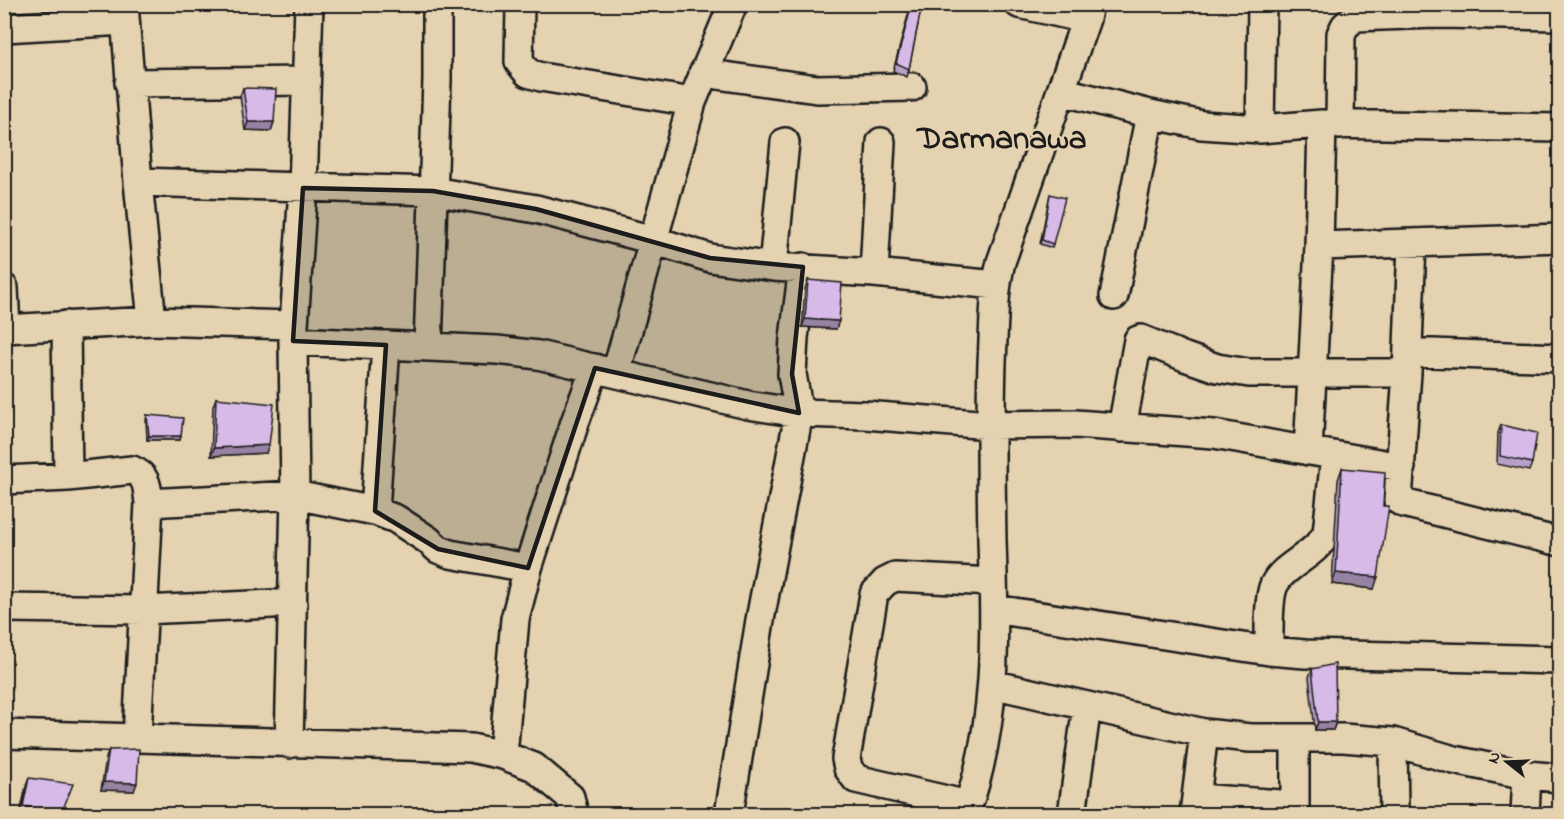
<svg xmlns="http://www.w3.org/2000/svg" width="1564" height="819" font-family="'Indie Flower',sans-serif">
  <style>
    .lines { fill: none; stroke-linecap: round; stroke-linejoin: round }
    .minor-casing { stroke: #1c1c1c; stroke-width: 32 }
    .minor { stroke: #e4d2b0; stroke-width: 27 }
    .wall { fill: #b9a0c8; stroke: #1c1c1c; stroke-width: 1.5 }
    .shaded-wall { fill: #9682a2; stroke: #1c1c1c; stroke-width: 1.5 }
    .building { fill: #d7bae8; stroke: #1c1c1c; stroke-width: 1.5 }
    .marked { fill: #1c1c1c; fill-opacity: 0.2; stroke: #1c1c1c; stroke-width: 4.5; stroke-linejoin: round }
    .labels { text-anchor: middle; stroke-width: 4.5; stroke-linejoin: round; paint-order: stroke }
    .district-label { font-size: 33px; font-weight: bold; fill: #1c1c1c; stroke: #e4d2b0 }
  </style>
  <rect width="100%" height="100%" fill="#e4d2b0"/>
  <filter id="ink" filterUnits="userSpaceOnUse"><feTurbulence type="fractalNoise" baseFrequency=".0167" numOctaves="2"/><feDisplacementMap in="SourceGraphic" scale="12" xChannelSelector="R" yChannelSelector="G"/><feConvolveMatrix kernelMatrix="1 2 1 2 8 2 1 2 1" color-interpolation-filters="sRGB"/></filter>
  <g filter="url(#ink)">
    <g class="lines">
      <defs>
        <path id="minor" d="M124,4L138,182L152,321
          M520,4L519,62L528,73L541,77L692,102
          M1019,4L1086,19
          M4,28L125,21
          M703,73L817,89L912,87
          M129,83L306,81
          M1061,91L1150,114L1202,125L1260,129L1322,124L1560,128
          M1340,125L1341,34L1345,26L1355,17L1436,14L1560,16
          M1260,129L1262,4
          M138,182L433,191L536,209L653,240L710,258L773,267L874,273L996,285
          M1412,243L1407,373L1398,500L1403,503L1560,542
          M1319,246L1560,238
          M773,267L785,142
          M874,273L881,142
          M4,288L6,328
          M1114,296L1150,114
          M66,325L68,477
          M4,329L152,321L294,325
          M293,341L497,350L538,355L748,405L799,413L865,415L990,425L1075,424L1214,434L1401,467
          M428,347L437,80V4
          M1408,352L1560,358
          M616,373L692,102L733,4
          M1122,428L1138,340L1141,339L1185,357L1217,368L1249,373H1407
          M1308,451L1319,246L1322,124
          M4,480L68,477L132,470C148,476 147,488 149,503L137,737
          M149,503L295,495L375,511L396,519L428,540L438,549L450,554L528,568
          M375,511L386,345
          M4,608L143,610L293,603
          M994,609L1269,651L1305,654L1560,660
          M1269,651C1269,635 1268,598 1274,585C1284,564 1314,557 1327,533L1335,456
          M992,684L1204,733L1250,738H1343L1393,742L1454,760L1527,775L1560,778
          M4,734L471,748L503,755L534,767L570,797L574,814
          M1393,742L1394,814
          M289,744L295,495L293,341L303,188L309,4
          M503,755L515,619L528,568L575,422L595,368
          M1196,798L1295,805
          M968,805L856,779L848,768L846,759L874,594L885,582L895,577L993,582
          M729,814L760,620L799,413L792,374L794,338L803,267
          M965,814C998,727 995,632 992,540C991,480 990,421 992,362C994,328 993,295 1001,262L1086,19L1089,4
          M1072,814L1087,706
          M1194,814L1204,733
          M1295,814V738
          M1525,814L1527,775"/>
      </defs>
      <!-- minor casing -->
      <use href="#minor" class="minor-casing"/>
      <!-- minor -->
      <use href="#minor" class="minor"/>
    </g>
    <!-- wall -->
    <path class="wall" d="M911,4H922L909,69L907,77L893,71Z
      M243,88L274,122L271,131L245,130L240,96Z
      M1050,194L1053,244L1052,248L1040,244Z
      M808,280L836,329L802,327L805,289Z
      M216,398L266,453L211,456L213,406Z
      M147,415L181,436L180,440H147L146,420Z
      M1501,425L1532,463L1529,471L1497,464L1498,433Z
      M1342,468L1374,589L1332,584L1338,480Z
      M1312,669L1336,722L1333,730H1315L1309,677Z
      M109,750L134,791L101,790L106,758Z
      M29,778L61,814H20L26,786Z"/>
    <!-- shaded-wall -->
    <path class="shaded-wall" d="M248,122H274L271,131L245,130Z
      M805,319L839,321L836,329L802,327Z
      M149,436H181L180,440H147Z
      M269,445L266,453L211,456L214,448Z
      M1336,573L1378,577L1374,589L1332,584Z
      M1318,722H1336L1333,730H1315Z
      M104,782L137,783L134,791L101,790Z"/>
    <!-- building -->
    <path class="building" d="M912,4H922L909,69L896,63Z
      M243,88L276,89L274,122H248Z
      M1050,194L1065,198L1053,244L1042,240Z
      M808,280L842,283L839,321L805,319Z
      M216,398L274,404L269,445L214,448Z
      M147,415L183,418L181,436H149Z
      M1501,425L1537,433L1532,463L1500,456Z
      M1342,468L1385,472L1383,506H1389L1378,577L1336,573Z
      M1335,664L1336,722H1318L1312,669Z
      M139,749L137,783L104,782L109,750Z
      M29,778L73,784L61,814L23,806Z
      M1282,807L1281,814H1240V808Z"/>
  </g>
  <!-- marked area -->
  <path class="marked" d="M303,188L433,191L536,209L710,258L803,267L792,374L799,413L595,368L528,568L438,549L375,511L386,345L293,341Z"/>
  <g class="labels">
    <!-- district labels -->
    <g class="district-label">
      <text x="1002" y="148">Darmanawa</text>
    </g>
  </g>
  <!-- margin -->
  <rect width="1564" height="819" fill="none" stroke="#e4d2b0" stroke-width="24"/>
  <rect x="12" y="12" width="1540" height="795" fill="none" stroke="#1c1c1c" stroke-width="2" filter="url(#ink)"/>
  <!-- north arrow -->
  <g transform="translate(1507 762) rotate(288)" stroke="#e4d2b0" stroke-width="4.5" paint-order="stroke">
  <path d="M0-4.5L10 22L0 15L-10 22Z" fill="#1c1c1c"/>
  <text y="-9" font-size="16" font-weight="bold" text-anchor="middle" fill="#1c1c1c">N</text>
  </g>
</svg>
